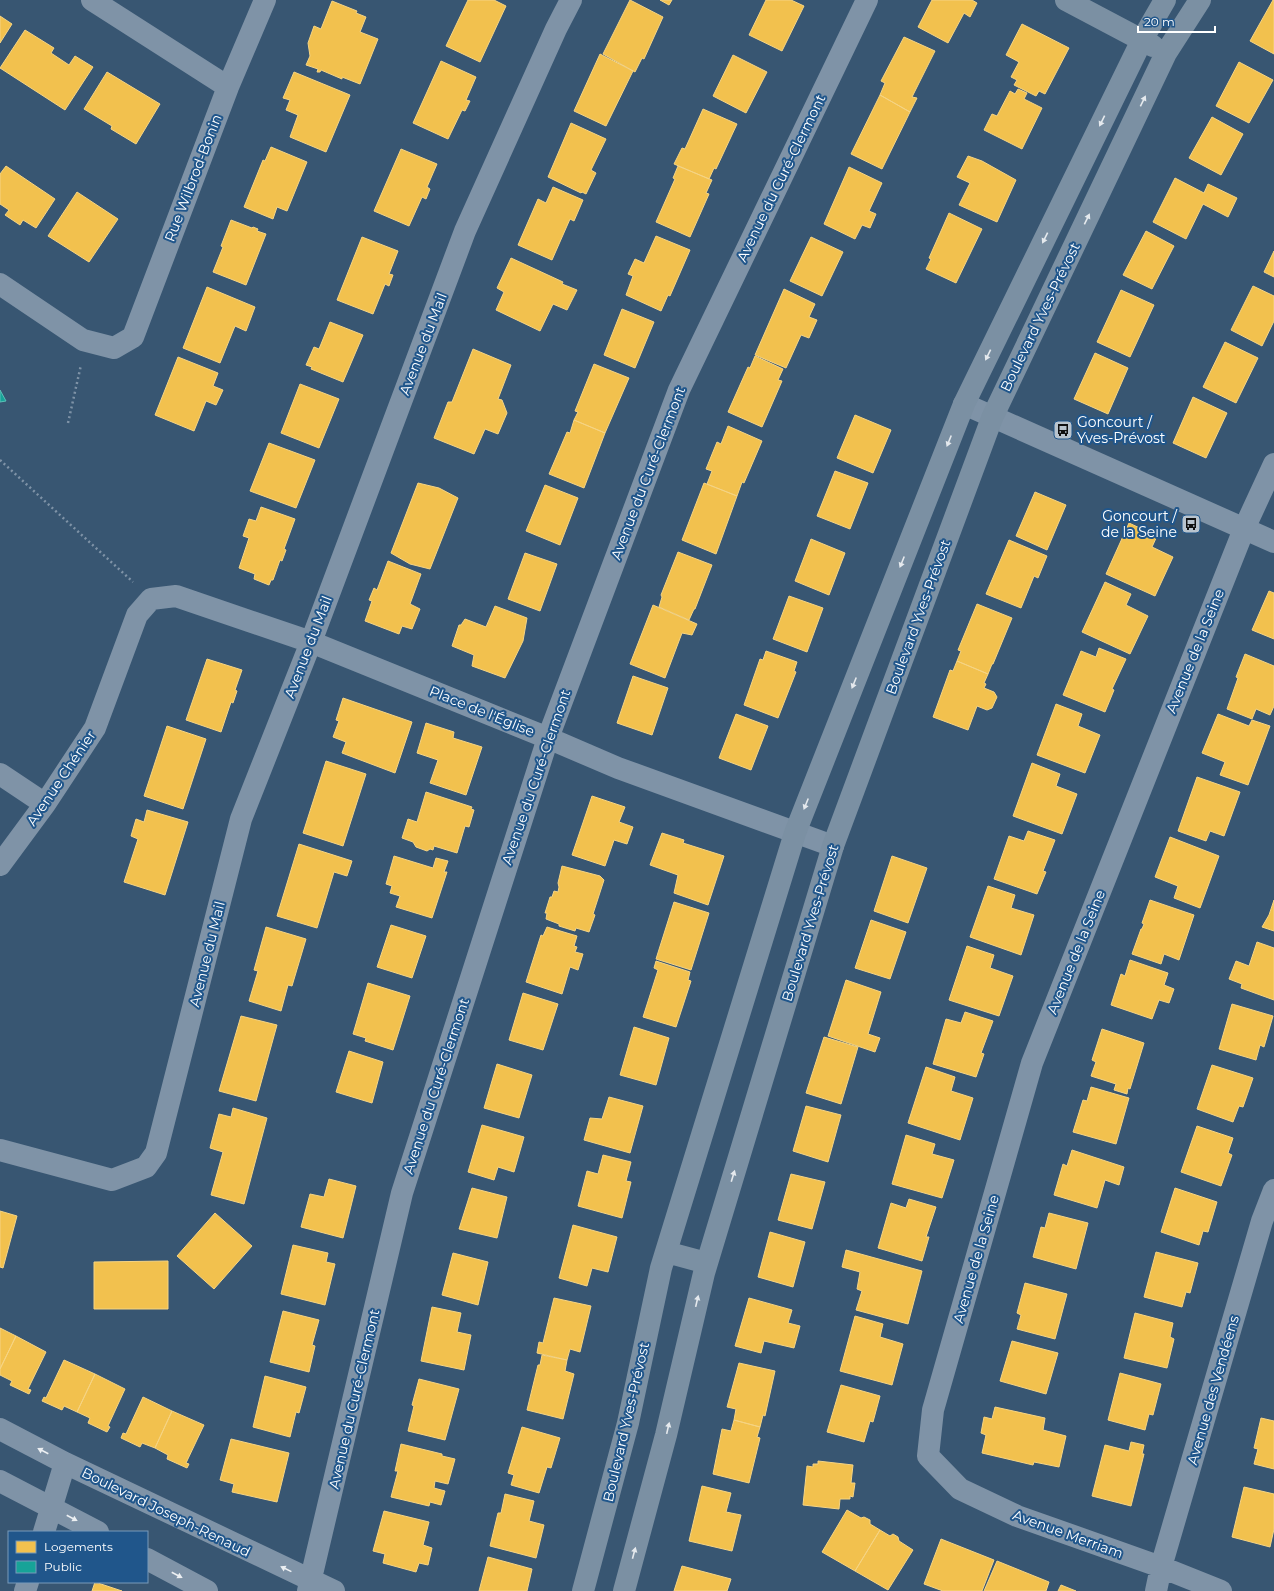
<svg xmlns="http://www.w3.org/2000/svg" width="1274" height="1591" font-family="Montserrat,sans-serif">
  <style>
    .homes { fill: #f2c14e; stroke: #f6d483 }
    .public { fill: #17a398; stroke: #5dbfb7 }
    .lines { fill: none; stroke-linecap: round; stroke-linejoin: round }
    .path { stroke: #7f93a7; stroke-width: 2.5; stroke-dasharray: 2 3; stroke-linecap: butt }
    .street { stroke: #7f93a7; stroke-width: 22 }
    .secondary { stroke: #7b90a3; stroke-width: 22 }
    .oneway { fill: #e5e9ed }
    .oneway2 { fill: #eceff2 }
    .labels { text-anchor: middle; stroke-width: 4; stroke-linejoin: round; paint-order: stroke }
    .street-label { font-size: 14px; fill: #fff; stroke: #20568b }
    .poi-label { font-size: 14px; fill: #fff; stroke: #20568b; text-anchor: start }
  </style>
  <rect width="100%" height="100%" fill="#385672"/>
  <!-- homes -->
  <path class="homes" d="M468,0H494L506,6L480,62L446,46Z
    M630,0L663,17L644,59L642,58L635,72L603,54Z
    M660,0H672L669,5Z
    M766,0H791L804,6L782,51L749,35Z
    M932,0H972L977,3L970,17L964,13L948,43L918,27Z
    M1273,0H1274V54L1250,41Z
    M332,1L357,11L356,13L366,17L360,32L378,39L360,84L342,77V79L321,70L320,72H317L318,69L306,65L310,56L308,43L314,26L321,29Z
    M0,16L12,24L0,43Z
    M1022,24L1069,48L1045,94L1039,91L1036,96L1014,85L1017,80L1011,77L1019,62L1006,55Z
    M25,30L54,48L51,53L69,65L75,56L93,67L65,110L0,68Z
    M904,37L935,51L912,97L917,98L910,112L880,95L885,83L881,81Z
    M600,54L633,71L606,126L574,111Z
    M733,55L767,72L746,113L713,96Z
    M441,61L476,77L466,100L470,101L465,111L462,110L448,139L413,123Z
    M1239,62L1273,80L1249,123L1216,106Z
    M107,72L160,104L136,144L111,129L112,126L84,109Z
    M294,72L350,95L326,152L290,137L298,115L286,110L290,100L283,98Z
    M1018,89L1027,93L1024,99L1042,108L1022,149L984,130L992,114L997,116L1010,91L1015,94Z
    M880,95L910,112L882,169L851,154Z
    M703,109L737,124L716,169L714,168L709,179L674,164L682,148L685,149Z
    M1212,117L1243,134L1221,175L1189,158Z
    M571,123L606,139L591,170L596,173L586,194L582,192L581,193L548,177Z
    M271,147L307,162L287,211L277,207L273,219L244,207L263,160L265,161Z
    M401,149L437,164L427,187L430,189L426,199L422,197L409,226L374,211Z
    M968,156L982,161L1016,180L997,222L959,205L970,183L957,177Z
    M6,166L55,199L36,228L23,220L20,225L5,215L9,210L0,204V174Z
    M678,166L712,180L706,193L709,194L690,237L656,222L675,179L673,178Z
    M849,167L882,183L869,211L876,214L870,228L862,225L855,239L824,224Z
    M1175,178L1204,193L1208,184L1237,198L1228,217L1203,204L1186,239L1153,222Z
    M553,187L583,200L574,221L570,219L552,260L518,245L538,199L546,203Z
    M77,192L118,219L89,262L48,236Z
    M949,213L982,229L956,283L926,269L931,259L929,258Z
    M231,220L252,228L253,227L258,229L257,231L266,234L246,285L213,272L223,247L221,246Z
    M1146,231L1174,246L1152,289L1123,275Z
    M656,236L690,250L670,296L668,295L661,311L626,295L633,276L628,274L635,259L644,263Z
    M362,237L398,251L389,274L393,275L389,286L385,284L373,314L337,300Z
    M811,237L843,252L822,296L790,281Z
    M1274,251V277L1264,272Z
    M511,258L563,282L562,284L577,290L567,310L553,304L540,331L496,310L504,292L497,288Z
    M1253,286L1274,296V321L1262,346L1231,330Z
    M207,287L255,307L246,331L235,326L220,363L183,348Z
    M784,289L815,304L809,317L817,320L809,338L801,335L786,368L755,355Z
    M1121,290L1154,305L1130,357L1097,342Z
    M622,309L654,322L635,368L604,355Z
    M330,322L363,335L343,382L311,369L312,367L306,365L314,347L319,349Z
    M1225,342L1258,358L1236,403L1203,387Z
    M473,349L511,365L498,399L502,400L507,413L498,434L485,429L474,454L434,438L448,402H452Z
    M1095,353L1128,368L1108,414L1074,399Z
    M755,356L783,369L778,380L782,381L762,427L728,412L748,367L750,368Z
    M178,357L218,373L213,386L223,390L216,405L206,401L194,431L155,415Z
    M594,364L629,378L605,433L574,420L578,412L575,411Z
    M300,384L339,399L319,448L281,433Z
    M1193,397L1227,413L1206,458L1173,443Z
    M855,415L891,430L873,473L837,458Z
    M574,420L605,433L584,488L549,474L567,432L570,433Z
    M728,426L762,441L744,483L742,482L737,496L707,484L712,471L706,469L717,442L721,444Z
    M269,443L315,460L296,508L250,491Z
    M835,471L868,483L850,529L817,516Z
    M418,483L439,488L458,498L430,569L410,564L391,553Z
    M704,483L737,496L716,554L682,540Z
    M545,485L578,498L560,545L526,531Z
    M1035,492L1066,505L1047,550L1016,536Z
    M261,507L295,519L284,549L286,550L282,561L280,560L273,580H271L269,585L254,579L255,574L239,568L249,538L243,536L249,519L256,521Z
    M1129,523L1157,536L1152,547L1173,557L1155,596L1106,574Z
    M811,539L845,553L829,595L795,581Z
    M1009,540L1047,556L1038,578L1034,576L1021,608L986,594Z
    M678,552L712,565L695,609H694L689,620L659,607L662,597L661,595Z
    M525,553L557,564L540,611L508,599Z
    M388,561L421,574L410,604L420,609L412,629L402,626L399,634L365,621L372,601L369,600L374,588L377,590Z
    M1105,582L1131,594L1126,605L1148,616L1130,654L1082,632Z
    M1269,591L1274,593V639L1252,630Z
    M789,596L823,608L807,652L773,639Z
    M977,604L1012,618L993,664H992L988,674L957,661L961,651L958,650Z
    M653,605L697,624L692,635L682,633L665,678L630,664Z
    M495,606L527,618L523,641L505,678L472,666L474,655L452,646L459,625H461L465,619L486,627Z
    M1099,648L1126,659L1112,689L1114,690L1105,712L1063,695L1081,651L1096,657Z
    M766,651L797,662L794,671L796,672L778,718L744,705L760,659L763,660Z
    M1245,654L1274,666V706L1270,715L1256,709L1252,719L1227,709L1238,678L1236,677Z
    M207,659L242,670L235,690L237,691L233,703L231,702L221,732L186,720Z
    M957,661L988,674L984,683L986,684L984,688L994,692L997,697L992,708L987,710L977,706L968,730L933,717L950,670L953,671Z
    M633,676L668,688L652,735L617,723Z
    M343,698L412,722L395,773L342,753L346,742L333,737L339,721L336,720Z
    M1056,704L1082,714L1078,726L1100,735L1085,773L1037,755Z
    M736,714L768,726L751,770L719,758Z
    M1218,714L1249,726L1252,720L1270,726L1248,785L1220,775L1225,762L1202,753Z
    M426,723L454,732L453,738L482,747L466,795L430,783L438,760L417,753Z
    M167,726L206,739L183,809L144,796Z
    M326,761L366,774L343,846L303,833Z
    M1032,763L1060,774L1056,786L1077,794L1062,834L1013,816Z
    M1197,777L1240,792L1224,836L1210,831L1206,841L1178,831Z
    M426,792L472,807L471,809L474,810L469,827L465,826L457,853L434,846L433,850L430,849L427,851L416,847L413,842L402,838L408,819L417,822Z
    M592,796L625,807L619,822L633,827L627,844L614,840L605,866L572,855Z
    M147,810L188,822L165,895L124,882L138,839L131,836L136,819L144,822Z
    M1028,831L1055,840L1043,871L1046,872L1037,894L994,879L1009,836L1024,841Z
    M662,833L684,840L683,843L724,856L708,905L674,893L678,875L650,865Z
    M1170,837L1219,856L1200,908L1174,898L1178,886L1155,877Z
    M299,844L352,861L347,876L334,872L317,928L277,916Z
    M394,856L433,868L436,858L448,861L444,872H447L432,918L396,907L400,896L390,893L392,886L386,884Z
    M892,856L927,868L908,923L874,911Z
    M562,866L600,876L604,880L593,914L595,915L589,932L576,928L575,931L559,926V924L546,919L547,913H545L550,897H552L554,891L558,892L559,887L558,883Z
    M988,886L1015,895L1011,908L1034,915L1021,955L970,937Z
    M1150,900L1194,915L1179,960L1164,954L1161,964L1132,954L1141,929H1142L1144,924L1142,923Z
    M1274,900V931L1262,927L1269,915Z
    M674,902L709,913L691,970L656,959Z
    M871,920L906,932L890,979L855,968Z
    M391,925L426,936L412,978L377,967Z
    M266,927L306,939L292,986L288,985L281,1011L249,1001L258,971L254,970Z
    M547,927L577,936L574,946L577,947L575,952L583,954L578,970L570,967L562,994L526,982L541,935L543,936Z
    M1257,942L1274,948V1000L1241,988L1242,984L1229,979L1236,961L1249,966Z
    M967,946L994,955L990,968L1013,976L999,1016L949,1000Z
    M1130,960L1168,973L1164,985L1174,989L1169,1003L1159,1000L1152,1019L1111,1005L1121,974L1125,976Z
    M656,961L690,972L688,980L691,981L676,1027L643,1017L658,970L654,968Z
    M846,980L881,992L868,1034L880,1038L875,1052L828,1036Z
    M368,983L410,996L393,1050L365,1041L366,1038L353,1034Z
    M523,993L558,1004L543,1050L509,1040Z
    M1232,1004L1273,1016L1264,1047L1260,1045L1256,1060L1219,1049Z
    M965,1012L993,1021L981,1053L984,1054L976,1077L933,1064L946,1019L961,1023Z
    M241,1016L277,1025L256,1101L219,1091Z
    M634,1027L669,1038L656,1085L620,1075Z
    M1102,1029L1144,1043L1130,1089L1128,1088L1127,1094L1114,1090L1116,1084L1091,1076L1096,1062L1092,1060Z
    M824,1037L858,1047L841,1104L806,1093Z
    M349,1051L383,1062L372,1103L336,1092Z
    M497,1064L532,1075L519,1118L484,1108Z
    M1212,1065L1253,1078L1243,1107L1239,1106L1233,1122L1197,1109Z
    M926,1067L955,1077L951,1091L973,1098L960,1140L908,1123Z
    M1091,1087L1129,1098L1116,1144L1073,1132L1083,1100L1087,1101Z
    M609,1097L643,1106L630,1153L584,1140L590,1118L602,1119Z
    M806,1106L841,1115L828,1162L793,1151Z
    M233,1108L267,1118L244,1204L211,1195L223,1152L210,1148L219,1114L231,1117Z
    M482,1125L524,1137L514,1172L498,1167L494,1180L468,1172Z
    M1197,1126L1233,1138L1228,1153L1232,1155L1221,1186L1181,1172Z
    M906,1135L935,1144L932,1154L954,1160L942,1198L892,1184Z
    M1072,1150L1124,1167L1119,1185L1105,1180L1097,1208L1054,1195L1063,1164L1067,1166Z
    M603,1155L631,1162L626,1181L631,1182L622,1218L578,1206L587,1171L598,1174Z
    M791,1174L825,1182L812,1229L778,1220Z
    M329,1179L356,1186L343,1238L301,1227L310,1194L324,1197Z
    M472,1188L507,1197L497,1238L459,1229Z
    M1175,1188L1217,1202L1208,1232L1203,1231L1199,1245L1161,1232Z
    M909,1199L936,1207L926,1237H929L922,1261L878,1248L891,1203L906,1208Z
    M0,1211L17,1216L3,1268L0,1267Z
    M215,1213L252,1246L214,1289L177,1256Z
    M1049,1213L1088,1223L1076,1269L1033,1257L1041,1227L1045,1228Z
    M573,1225L617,1237L608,1272L592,1268L587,1286L559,1278Z
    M770,1232L805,1242L793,1287L758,1277Z
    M293,1245L328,1253L326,1262L335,1264L325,1305L281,1294Z
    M846,1250L922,1271L908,1324L856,1310L862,1291L857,1289L860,1272L842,1267Z
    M1156,1252L1198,1263L1190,1293L1186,1292L1182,1307L1144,1297Z
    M453,1253L488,1262L478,1305L442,1295Z
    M168,1261V1309H94V1262Z
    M1025,1283L1067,1294L1055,1339L1017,1329L1021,1315L1017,1313Z
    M554,1298L591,1306L580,1352L570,1349L567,1360L537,1353L539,1342L543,1343Z
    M749,1298L792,1310L788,1323L800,1326L794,1348L764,1341L761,1353L735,1346Z
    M432,1307L461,1313L457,1332L471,1335L464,1370L421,1361Z
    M283,1311L319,1320L312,1345L315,1346L309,1372L270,1362Z
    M1135,1313L1173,1323L1170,1337L1174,1339L1167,1368L1124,1358Z
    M855,1316L883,1324L880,1337L903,1344L892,1385L840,1371Z
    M0,1328L16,1336L0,1369Z
    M16,1336L46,1352L28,1389L31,1390L29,1394L10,1385L12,1381L0,1375V1369Z
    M1012,1341L1058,1353L1046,1394L1000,1381Z
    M542,1355L567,1360L565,1371L574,1374L563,1419L527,1410L538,1365H540Z
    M64,1360L95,1374L77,1412L64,1406L62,1410L42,1401L44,1397L46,1398Z
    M739,1363L775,1371L765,1416L763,1415L760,1427L734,1420L736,1409L727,1407Z
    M1120,1373L1161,1384L1153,1415L1149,1414L1145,1430L1108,1420Z
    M95,1374L125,1389L108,1426L110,1427L107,1432L88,1423L90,1418L77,1412Z
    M265,1376L306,1387L299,1413L296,1412L290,1437L253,1427Z
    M419,1379L459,1389L445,1440L408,1431L414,1406L412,1405Z
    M841,1385L880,1396L873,1422L870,1421L864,1442L827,1432Z
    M143,1397L172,1411L155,1448L142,1443L140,1447L121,1438L123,1433L126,1434Z
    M995,1407L1045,1418L1043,1430L1066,1436L1059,1467L1034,1462L1033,1465L982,1453L986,1435L981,1433L984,1417L992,1419Z
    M172,1411L204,1425L186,1463L189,1464L187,1468L167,1459L168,1455L155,1448Z
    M1261,1418L1274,1421V1469L1254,1464L1258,1449L1254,1448Z
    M734,1420L760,1427L757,1437L760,1438L749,1483L713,1474L722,1429L731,1431Z
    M522,1427L560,1438L551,1468L547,1467L539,1493L511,1485L514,1475L508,1473Z
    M231,1439L289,1453L277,1502L232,1492L234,1484L220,1480Z
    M1131,1442L1144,1445L1142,1454H1144L1131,1506L1092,1496L1105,1445L1129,1451Z
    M401,1444L442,1454V1456L455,1459L448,1484L435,1481L434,1488L445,1491L441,1505L430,1502L429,1506L391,1497L398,1471H395Z
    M818,1461L853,1465L851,1483H855L853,1497L850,1496V1499H840L839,1509L803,1505L807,1466L813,1467V1464H818Z
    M702,1486L731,1493L726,1512L741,1515L732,1551L689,1541Z
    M1244,1487L1274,1494V1529L1270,1547L1232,1537Z
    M505,1494L534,1501L529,1521L544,1525L536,1558L490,1546L498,1513H501Z
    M847,1510L861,1518L864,1517L870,1520V1524L880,1530L855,1571L822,1552Z
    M384,1511L429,1522L423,1545L432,1548L428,1565L419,1563L416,1572L383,1563L385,1554L373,1551Z
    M880,1530L890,1536L893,1534L898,1537L899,1541L913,1550L888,1590L855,1571Z
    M941,1539L994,1560L982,1591H943L924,1584Z
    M488,1557L532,1569L527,1591H479Z
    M997,1561L1049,1582L1046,1591H984Z
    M682,1566L731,1579L727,1591H674Z
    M95,1582L122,1591H92Z
    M1061,1585L1076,1591H1058Z"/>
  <!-- public -->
  <path class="public" d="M0,390L6,401L0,402Z"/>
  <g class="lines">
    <!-- path -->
    <path class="path" d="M68,423L81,365
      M0,460L133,582"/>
    <!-- street -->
    <path class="street" d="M92,0L228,87
      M0,284L83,340L114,348L133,337L228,87L265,0
      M964,404L1274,542
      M0,774L45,804
      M0,865L45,804L95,728L137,615L151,599L176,596L311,642L548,738L618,768L833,846
      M0,1150L112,1180L146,1167L156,1153L241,819L311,642L465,231L556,29L571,0
      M0,1429L65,1463L334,1591
      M0,1481L98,1532
      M44,1532L65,1463
      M147,1559L207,1591
      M25,1591L28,1582
      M308,1591L402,1193L548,738L679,390L867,0
      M1156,1591L1161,1567L1262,1221L1274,1190
      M1221,1591L1161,1567L1017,1516L960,1489L928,1456L933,1410L1032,1063L1244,529L1274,464"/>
    <!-- secondary -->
    <path class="secondary" d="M1066,0L1153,46
      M666,1252L707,1263
      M583,1591L628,1423L661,1268L795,833L964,404L1142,40L1165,0
      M624,1591L666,1435L704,1273L833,846L992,418L1166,53L1200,0"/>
  </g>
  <!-- one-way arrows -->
  <defs><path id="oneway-solid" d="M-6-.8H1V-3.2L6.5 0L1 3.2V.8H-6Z"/></defs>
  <g class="oneway">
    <use href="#oneway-solid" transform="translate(1143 101) rotate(-64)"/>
    <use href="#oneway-solid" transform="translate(1102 121) rotate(116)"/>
    <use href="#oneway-solid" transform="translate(1087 219) rotate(-64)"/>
    <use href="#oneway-solid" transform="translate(1045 238) rotate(116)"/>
    <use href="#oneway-solid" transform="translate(988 355) rotate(116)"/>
    <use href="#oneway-solid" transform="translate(949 441) rotate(112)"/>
    <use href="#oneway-solid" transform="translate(902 562) rotate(112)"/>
    <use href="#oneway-solid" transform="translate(854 683) rotate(112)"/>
    <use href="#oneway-solid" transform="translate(806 804) rotate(112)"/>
    <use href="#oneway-solid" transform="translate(733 1176) rotate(-73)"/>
    <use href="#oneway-solid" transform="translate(697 1301) rotate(-77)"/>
    <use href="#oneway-solid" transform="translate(668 1428) rotate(-77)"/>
    <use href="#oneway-solid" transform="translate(634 1553) rotate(-75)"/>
  </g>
  <g class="oneway2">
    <use href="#oneway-solid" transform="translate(43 1451) rotate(-153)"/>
    <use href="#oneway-solid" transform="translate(72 1518) rotate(28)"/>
    <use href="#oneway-solid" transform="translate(286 1569) rotate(-154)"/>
    <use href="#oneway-solid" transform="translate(177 1575) rotate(28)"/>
  </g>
  <!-- icons -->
  <defs>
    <symbol id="bus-square" viewBox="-11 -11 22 22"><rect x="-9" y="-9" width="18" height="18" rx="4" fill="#b9c4ce" stroke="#20568b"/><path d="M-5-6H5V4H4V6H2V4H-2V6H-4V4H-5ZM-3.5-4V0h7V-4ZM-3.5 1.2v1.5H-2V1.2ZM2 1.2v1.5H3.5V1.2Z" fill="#111"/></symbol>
  </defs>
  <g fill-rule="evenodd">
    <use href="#bus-square" x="1052" y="419" width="22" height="22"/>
    <use href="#bus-square" x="1180" y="513" width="22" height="22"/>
  </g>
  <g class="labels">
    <!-- street labels -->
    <g class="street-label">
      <text transform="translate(193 178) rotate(-69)" y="5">Rue Wilbrod-Bonin</text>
      <text transform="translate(781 178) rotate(-64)" y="5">Avenue du Curé-Clermont</text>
      <text transform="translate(1040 317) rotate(-64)" y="5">Boulevard Yves-Prévost</text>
      <text transform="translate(423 344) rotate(-69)" y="5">Avenue du Mail</text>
      <text transform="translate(648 473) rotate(-69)" y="5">Avenue du Curé-Clermont</text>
      <text transform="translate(918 617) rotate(-70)" y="5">Boulevard Yves-Prévost</text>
      <text transform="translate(308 647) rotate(-69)" y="5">Avenue du Mail</text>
      <text transform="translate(1195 651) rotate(-68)" y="5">Avenue de la Seine</text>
      <text transform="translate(482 711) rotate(22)" y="5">Place de l'Église</text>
      <text transform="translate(536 777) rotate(-71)" y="5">Avenue du Curé-Clermont</text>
      <text transform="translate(61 778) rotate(-56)" y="5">Avenue Chénier</text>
      <text transform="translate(810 923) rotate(-73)" y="5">Boulevard Yves-Prévost</text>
      <text transform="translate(1076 952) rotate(-68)" y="5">Avenue de la Seine</text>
      <text transform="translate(207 954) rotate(-76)" y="5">Avenue du Mail</text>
      <text transform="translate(436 1086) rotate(-72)" y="5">Avenue du Curé-Clermont</text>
      <text transform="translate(976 1259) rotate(-74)" y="5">Avenue de la Seine</text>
      <text transform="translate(1213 1390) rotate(-74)" y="5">Avenue des Vendéens</text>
      <text transform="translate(354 1399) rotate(-77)" y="5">Avenue du Curé-Clermont</text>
      <text transform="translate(626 1422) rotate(-77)" y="5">Boulevard Yves-Prévost</text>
      <text transform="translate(166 1512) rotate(26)" y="5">Boulevard Joseph-Renaud</text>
      <text transform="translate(1068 1534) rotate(20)" y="5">Avenue Merriam</text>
    </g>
    <!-- poi labels -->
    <g class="poi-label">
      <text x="1077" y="427">Goncourt /<tspan x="1077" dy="16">Yves-Prévost</tspan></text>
      <text x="1177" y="521" text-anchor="end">Goncourt /<tspan x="1177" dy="16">de la Seine</tspan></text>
    </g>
  </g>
  <!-- legend -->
  <rect x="8" y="1531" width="140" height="52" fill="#20568b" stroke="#799ab9"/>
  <rect x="16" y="1541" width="20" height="12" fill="#f2c14e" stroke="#799ab9"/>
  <text x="44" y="1551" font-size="12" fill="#ffffff">Logements</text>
  <rect x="16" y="1561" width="20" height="12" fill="#17a398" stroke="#799ab9"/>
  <text x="44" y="1571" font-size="12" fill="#ffffff">Public</text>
  <!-- scale -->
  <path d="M1138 26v6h77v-6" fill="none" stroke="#ffffff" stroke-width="2"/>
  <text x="1144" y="26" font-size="12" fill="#ffffff" stroke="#20568b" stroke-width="3" paint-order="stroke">20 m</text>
</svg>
